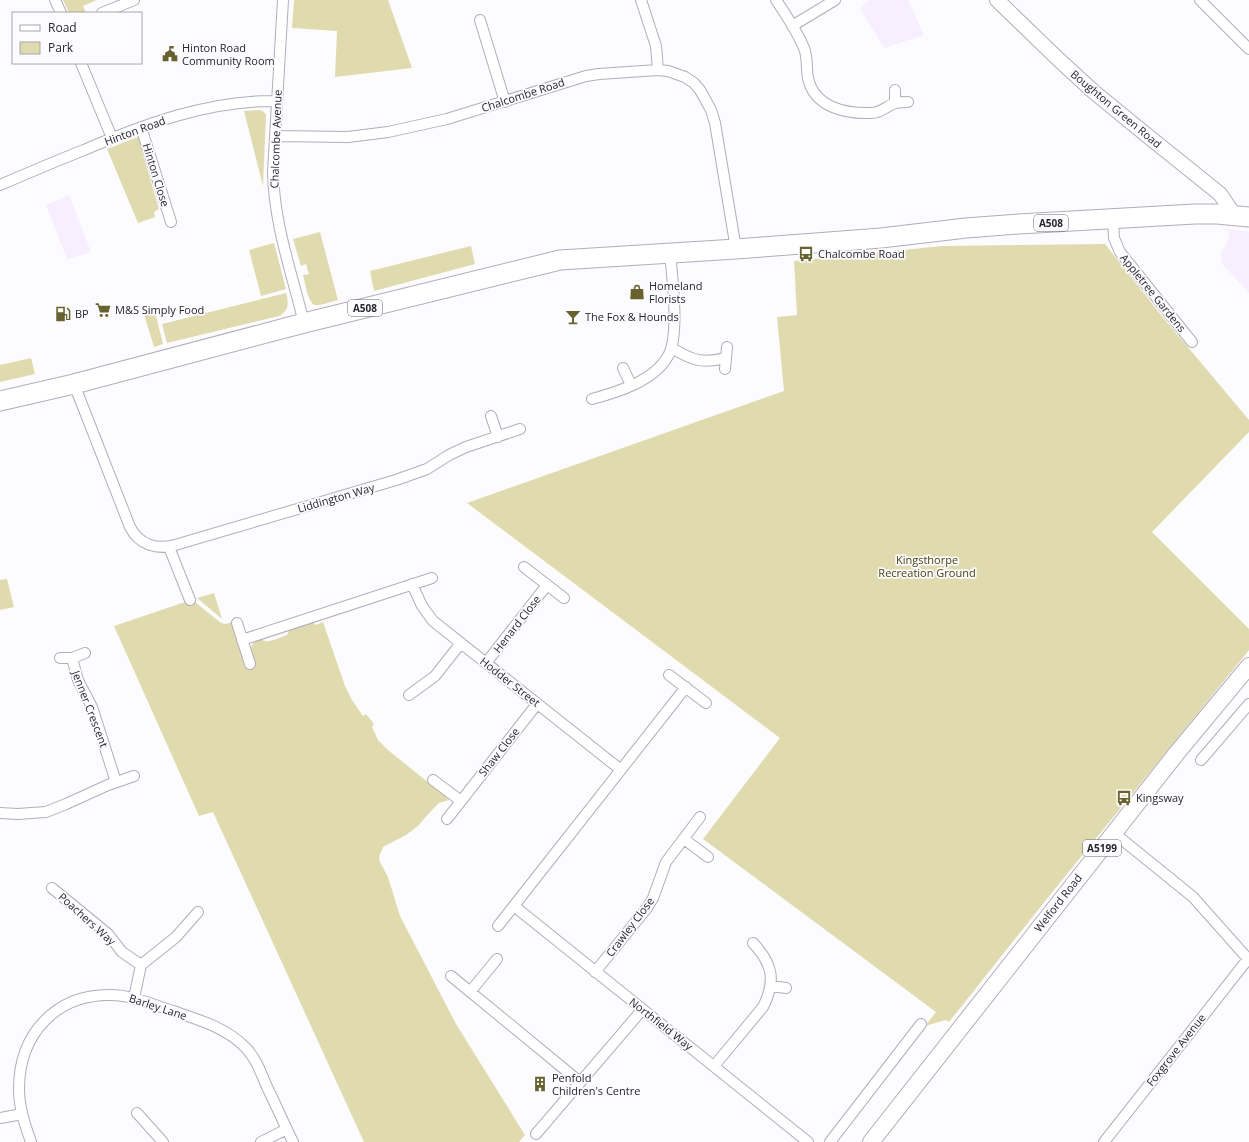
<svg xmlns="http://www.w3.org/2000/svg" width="1249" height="1142" font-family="'Open Sans',sans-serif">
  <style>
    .built { fill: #f7eeff }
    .green { fill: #e0dbaf }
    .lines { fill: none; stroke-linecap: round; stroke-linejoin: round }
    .street-casing { stroke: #b3acba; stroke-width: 12 }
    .secondary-casing { stroke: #b3acba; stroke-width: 16 }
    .primary-casing { stroke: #b3acba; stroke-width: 18 }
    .highway-casing { stroke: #b3acba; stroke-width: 21 }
    .street { stroke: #fff; stroke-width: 10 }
    .secondary { stroke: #fff; stroke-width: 14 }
    .primary { stroke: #fff; stroke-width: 16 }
    .highway { stroke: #fff; stroke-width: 19 }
    .labels { text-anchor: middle; stroke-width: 3.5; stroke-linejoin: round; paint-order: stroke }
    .shield { fill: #fcfbfe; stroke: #68666a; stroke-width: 1 }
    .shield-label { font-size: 10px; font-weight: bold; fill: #29262b }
    .poi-label { font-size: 11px; fill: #29262b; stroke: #fcfbfe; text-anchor: start }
    .street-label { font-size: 11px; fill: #29262b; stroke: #fcfbfe }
    .park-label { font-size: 11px; fill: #48420f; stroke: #fcfbfe }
  </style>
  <rect width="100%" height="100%" fill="#fcfbfe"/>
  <!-- built -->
  <path class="built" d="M869,0H908L924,35L884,48L860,8Z
    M69,195L91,252L67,259L46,205Z
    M1226,229L1249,232V293L1223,265L1221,260V254L1230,237Z"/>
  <!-- green -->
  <path class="green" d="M63,0H97L83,6L86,13H69Z
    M294,0H388L412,68L335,77L337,31L292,28Z
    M260,110L264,112L266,115L263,186L244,111Z
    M138,137L141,138L144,145L142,151L159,209L154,212L155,217L138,223L107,149Z
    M320,232L338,300C333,301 320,306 315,305C308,303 305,282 303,275L309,274L306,264L301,266L293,239Z
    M274,243L286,289L261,296L249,250Z
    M1105,244L1161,315L1249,420V432L1152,532L1249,629V650L1046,900L949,1022L946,1020L925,1026L936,1012L703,839L780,738L467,503L784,391L777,317L797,315L794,261L942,246Z
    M471,246L475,264L374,291L370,271Z
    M286,293C289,303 289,311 279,316L167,343L162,324Z
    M154,308L163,344L154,347L143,311Z
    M31,358L35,374L0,382V365Z
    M7,579L14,607L0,610V580Z
    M214,593L222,619L197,598Z
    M194,599L195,602L221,623L226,624L232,622L247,668L255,665C253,658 246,642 259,640C263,639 265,642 269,641C275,640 281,637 287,635L290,629L314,622L315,625L323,622L345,686L352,700L363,716L366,714L374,724L372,727L378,740L388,750L445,796L449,800L439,803L430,812L418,826L406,835L383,847L379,857L380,862L388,877L400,916L456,1024L525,1135L519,1142H364L213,812L199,816L114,626Z"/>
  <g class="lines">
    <defs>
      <path id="street" d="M55,0L61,13
        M283,0L273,172C274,224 292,274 304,323
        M641,0L656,46L658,70
        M776,0C786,15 797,31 804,48C808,57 806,68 808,78C814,107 845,114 871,113C882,113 887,105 896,103C900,102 905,102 908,102
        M1200,0L1249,49
        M102,13L134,0
        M480,20L505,102
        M792,26L835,0
        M81,63L112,138
        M895,90V103
        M141,127L171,222
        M275,136L348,137L388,132L447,119L586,76L599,74L658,70L668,71L685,77L694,83L700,90L711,110L715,123L736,249
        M0,185C28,173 56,161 84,150C145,124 209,100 277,101
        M1113,219L1114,238L1120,252L1192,342
        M672,348C691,360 703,364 725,358
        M623,368L631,385
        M725,369L727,347
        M74,384L130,527C139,545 157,550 175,545L396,480L427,469L449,455L466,447L520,429
        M592,399C618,392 654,381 668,356C680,336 672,277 670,252
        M491,416L498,437
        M169,547L190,600
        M524,567L564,598
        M412,584L422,606L433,621L621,770
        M237,623L250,664
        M242,640L432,578
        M60,658H72L85,653
        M72,658L78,680L92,707L116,782
        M486,663L547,585
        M669,675L706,703
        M409,695L435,676L461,643
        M1201,760L1249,704
        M433,780L461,801
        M0,813L18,814L46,812L66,804L108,785L134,776
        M447,819L537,704
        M1114,833L1193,897L1249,960
        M684,839L708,857
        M52,888L108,934L122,952L141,965
        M514,906L808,1142
        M498,926L686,687
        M595,972L647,908L653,898L666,862L700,817
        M451,976L580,1082
        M771,986L786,988
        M470,992L497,959
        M134,998L141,965L176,937L198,912
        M714,1066L763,1007C776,981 773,964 753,943
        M137,1113L163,1142
        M0,1118L22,1114
        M536,1134L642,1010
        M31,1142C25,1125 19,1108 19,1089C19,1034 56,994 111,995C132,995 153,1005 173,1011C199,1020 225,1027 245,1047C256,1058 261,1073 267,1087C276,1105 284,1124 293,1142
        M261,1142L287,1129
        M830,1142L921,1024
        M1104,1142L1248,959"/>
      <path id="secondary" d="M997,0L1058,59L1094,92L1149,137L1220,194L1235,216"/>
      <path id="primary" d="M871,1142L1176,754L1249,666"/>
      <path id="highway" d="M0,401L74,384L304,323L560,260L736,249L881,238L966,228L1019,224L1195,214H1217L1249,217"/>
    </defs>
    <!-- street casing -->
    <use href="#street" class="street-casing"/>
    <!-- secondary casing -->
    <use href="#secondary" class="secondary-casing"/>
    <!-- primary casing -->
    <use href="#primary" class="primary-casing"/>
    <!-- highway casing -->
    <use href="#highway" class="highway-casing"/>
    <!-- street -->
    <use href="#street" class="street"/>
    <!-- secondary -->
    <use href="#secondary" class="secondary"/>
    <!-- primary -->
    <use href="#primary" class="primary"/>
    <!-- highway -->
    <use href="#highway" class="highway"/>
  </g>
  <!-- icons -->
  <defs>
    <symbol id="civic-bare" viewBox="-9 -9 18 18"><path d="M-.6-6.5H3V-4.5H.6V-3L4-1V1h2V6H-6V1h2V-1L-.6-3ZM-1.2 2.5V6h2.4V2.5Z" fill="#68622f" stroke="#fcfbfe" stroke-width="2.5" paint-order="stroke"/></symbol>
    <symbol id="bus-bare" viewBox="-9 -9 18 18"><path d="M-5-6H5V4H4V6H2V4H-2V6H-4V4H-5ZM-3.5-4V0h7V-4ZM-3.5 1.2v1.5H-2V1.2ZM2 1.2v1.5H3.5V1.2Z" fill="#68622f" stroke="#fcfbfe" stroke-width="2.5" paint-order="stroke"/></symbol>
    <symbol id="shop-bare" viewBox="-9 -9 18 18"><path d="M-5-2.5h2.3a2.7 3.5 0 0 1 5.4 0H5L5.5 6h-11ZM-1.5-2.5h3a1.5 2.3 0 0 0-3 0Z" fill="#68622f" stroke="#fcfbfe" stroke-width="2.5" paint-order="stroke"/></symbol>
    <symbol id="supermarket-bare" viewBox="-9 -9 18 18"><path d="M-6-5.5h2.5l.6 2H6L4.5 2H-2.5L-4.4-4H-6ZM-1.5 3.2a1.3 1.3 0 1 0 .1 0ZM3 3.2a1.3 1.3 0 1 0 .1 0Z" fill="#68622f" stroke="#fcfbfe" stroke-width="2.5" paint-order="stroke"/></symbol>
    <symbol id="fuel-bare" viewBox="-9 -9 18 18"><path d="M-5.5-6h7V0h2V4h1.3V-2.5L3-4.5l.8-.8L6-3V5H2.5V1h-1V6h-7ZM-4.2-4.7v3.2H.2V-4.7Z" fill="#68622f" stroke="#fcfbfe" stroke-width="2.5" paint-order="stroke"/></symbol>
    <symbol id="bar-bare" viewBox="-9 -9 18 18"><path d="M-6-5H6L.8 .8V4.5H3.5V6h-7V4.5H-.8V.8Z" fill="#68622f" stroke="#fcfbfe" stroke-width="2.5" paint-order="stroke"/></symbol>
    <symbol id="building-bare" viewBox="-9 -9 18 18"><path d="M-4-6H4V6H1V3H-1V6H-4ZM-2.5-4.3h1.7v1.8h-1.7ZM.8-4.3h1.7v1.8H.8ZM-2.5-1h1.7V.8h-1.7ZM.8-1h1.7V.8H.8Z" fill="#68622f" stroke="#fcfbfe" stroke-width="2.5" paint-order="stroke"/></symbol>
  </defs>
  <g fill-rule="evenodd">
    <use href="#civic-bare" x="159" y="43" width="22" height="22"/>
    <use href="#bus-bare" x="795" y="243" width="22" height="22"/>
    <use href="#shop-bare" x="626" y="281" width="22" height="22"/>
    <use href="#supermarket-bare" x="92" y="299" width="22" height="22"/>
    <use href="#fuel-bare" x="52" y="303" width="22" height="22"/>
    <use href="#bar-bare" x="562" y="306" width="22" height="22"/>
    <use href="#bus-bare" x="1113" y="787" width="22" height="22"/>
    <use href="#building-bare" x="529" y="1073" width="22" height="22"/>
  </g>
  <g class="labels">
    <!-- shield labels -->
    <g class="shield">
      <rect x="1034" y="215" width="34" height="16" rx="3"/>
      <rect x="348" y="300" width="34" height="16" rx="3"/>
      <rect x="1083" y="840" width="38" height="16" rx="3"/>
    </g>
    <g class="shield-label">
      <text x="1051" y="227">A508</text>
      <text x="365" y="312">A508</text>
      <text x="1102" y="852">A5199</text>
    </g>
    <!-- poi labels -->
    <g class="poi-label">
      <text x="182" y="52">Hinton Road<tspan x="182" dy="13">Community Room</tspan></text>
      <text x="818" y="258">Chalcombe Road</text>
      <text x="649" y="290">Homeland<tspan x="649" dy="13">Florists</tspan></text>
      <text x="115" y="314">M&amp;S Simply Food</text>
      <text x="75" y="318">BP</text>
      <text x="585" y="321">The Fox &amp; Hounds</text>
      <text x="1136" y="802">Kingsway</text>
      <text x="552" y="1082">Penfold<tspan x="552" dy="13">Children's Centre</tspan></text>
    </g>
    <!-- street labels -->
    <g class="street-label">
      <text transform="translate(523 95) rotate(-18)" y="4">Chalcombe Road</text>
      <text transform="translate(1116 109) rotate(40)" y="4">Boughton Green Road</text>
      <text transform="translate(135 131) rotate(-20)" y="4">Hinton Road</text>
      <text transform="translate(276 139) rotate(-88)" y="4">Chalcombe Avenue</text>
      <text transform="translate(156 175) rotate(73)" y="4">Hinton Close</text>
      <text transform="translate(1153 293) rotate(51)" y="4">Appletree Gardens</text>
      <text transform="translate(336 498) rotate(-16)" y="4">Liddington Way</text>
      <text transform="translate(517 624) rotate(-52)" y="4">Henard Close</text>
      <text transform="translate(510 682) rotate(38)" y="4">Hodder Street</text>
      <text transform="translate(90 709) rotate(69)" y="4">Jenner Crescent</text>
      <text transform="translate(499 752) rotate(-52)" y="4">Shaw Close</text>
      <text transform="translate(1058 903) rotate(-52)" y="4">Welford Road</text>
      <text transform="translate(87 919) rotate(42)" y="4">Poachers Way</text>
      <text transform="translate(630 927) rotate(-53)" y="4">Crawley Close</text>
      <text transform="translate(158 1007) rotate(18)" y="4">Barley Lane</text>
      <text transform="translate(661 1024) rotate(38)" y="4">Northfield Way</text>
      <text transform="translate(1176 1050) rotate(-52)" y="4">Foxgrove Avenue</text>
    </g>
    <!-- park labels -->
    <g class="park-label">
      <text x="927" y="564">Kingsthorpe<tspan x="927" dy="13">Recreation Ground</tspan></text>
    </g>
  </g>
  <!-- legend -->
  <rect x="12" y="12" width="130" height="52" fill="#fcfbfe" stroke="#a8a6aa"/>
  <rect x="20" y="25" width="20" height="6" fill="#ffffff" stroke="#a8a6aa"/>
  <text x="48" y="32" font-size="12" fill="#29262b">Road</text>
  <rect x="20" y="42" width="20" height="12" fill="#e0dbaf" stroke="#a8a6aa"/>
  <text x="48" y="52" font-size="12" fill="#29262b">Park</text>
</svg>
